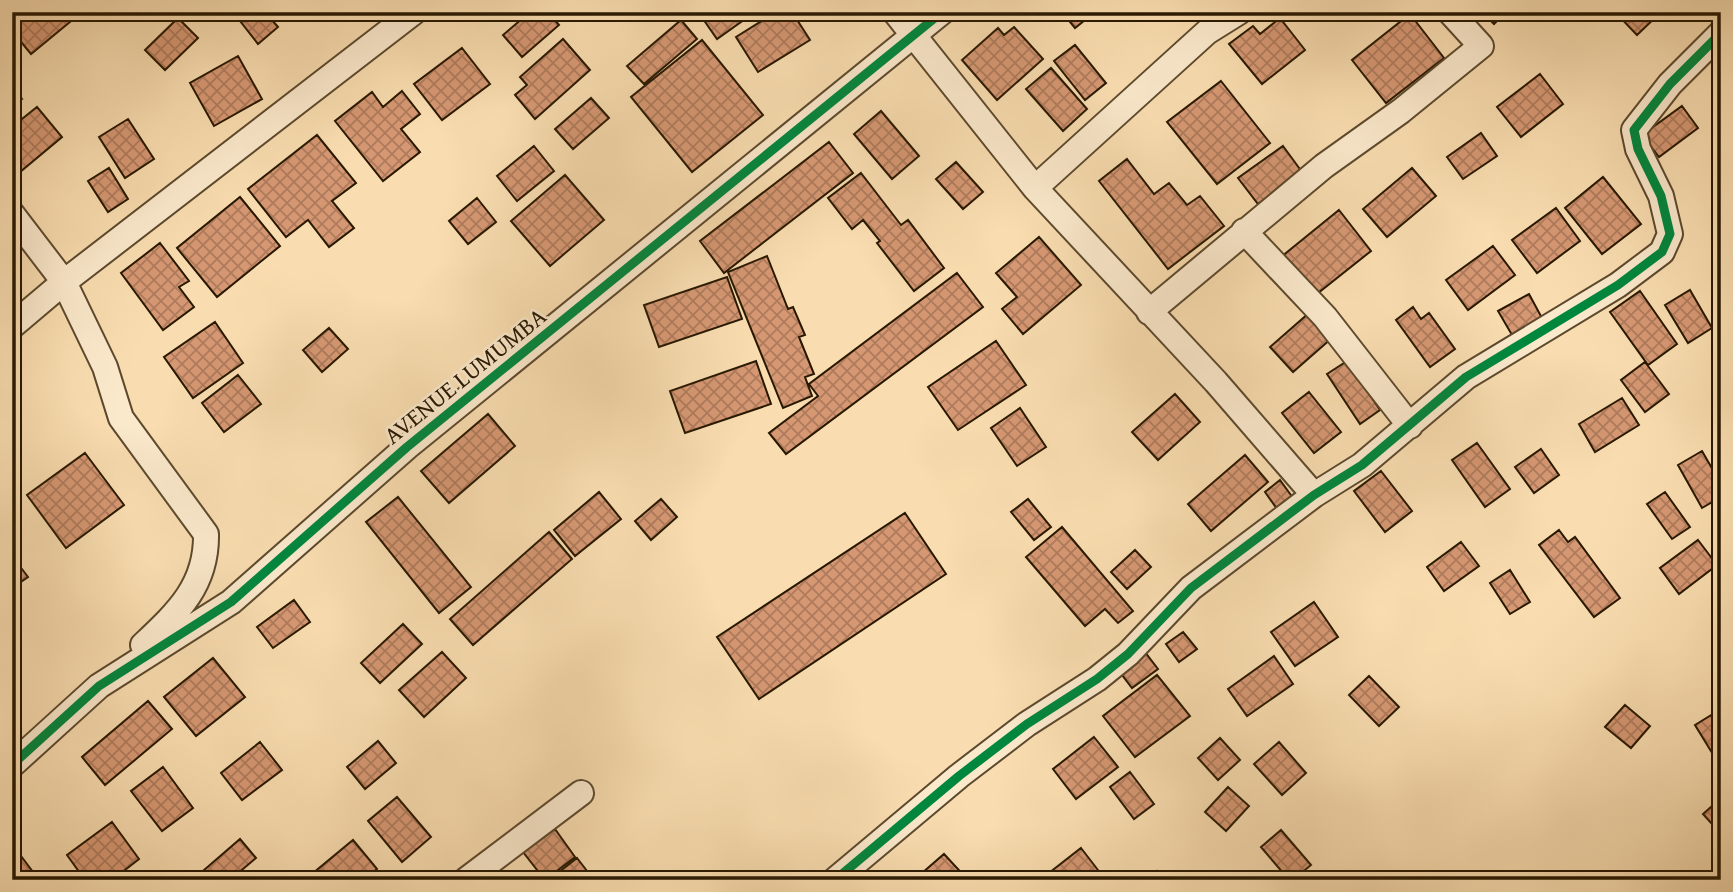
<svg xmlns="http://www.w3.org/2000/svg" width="1733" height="892" font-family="'Gentium Book Plus',serif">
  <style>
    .building { fill: url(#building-cross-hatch); stroke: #281801; stroke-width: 2 }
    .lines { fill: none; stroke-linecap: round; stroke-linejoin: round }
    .minor-casing { stroke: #5c492d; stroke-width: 28 }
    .minor { stroke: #fbe9cc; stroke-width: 24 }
    .cycleway-casing { stroke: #fbe9cc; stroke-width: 13 }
    .cycleway { stroke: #00873e; stroke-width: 9 }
    .labels { text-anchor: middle; stroke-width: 5; stroke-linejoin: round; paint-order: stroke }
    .street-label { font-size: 24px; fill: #281801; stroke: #fbe9cc }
  </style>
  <defs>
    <pattern id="building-cross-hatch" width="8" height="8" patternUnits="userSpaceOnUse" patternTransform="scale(1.75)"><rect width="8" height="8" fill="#d69873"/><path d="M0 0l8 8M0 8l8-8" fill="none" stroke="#ae7b5c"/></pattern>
  </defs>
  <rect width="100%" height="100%" fill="#f9ddb0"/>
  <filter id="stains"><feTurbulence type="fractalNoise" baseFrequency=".00286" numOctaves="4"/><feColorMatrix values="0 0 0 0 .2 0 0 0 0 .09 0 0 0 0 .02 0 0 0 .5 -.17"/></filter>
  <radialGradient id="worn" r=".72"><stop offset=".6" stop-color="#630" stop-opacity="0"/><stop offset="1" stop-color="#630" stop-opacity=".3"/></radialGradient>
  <!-- building -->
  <path class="building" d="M12,12H82L31,54L12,31Z
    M233,12H265L278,27L258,44Z
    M530,12H548L559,25L522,57L503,35Z
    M706,12H755L717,39L701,16Z
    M776,12H792L810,40L758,72L736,37Z
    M1062,12H1095L1075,28Z
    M1482,12H1506L1494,24Z
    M1615,12H1661L1637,35Z
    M1410,14L1444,58L1386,103L1352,60Z
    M178,18L198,38L165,70L145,50Z
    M1280,18L1305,50L1262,84L1229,44L1253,26L1260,34Z
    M681,20L697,39L644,84L627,66Z
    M1014,27L1043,59L997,100L962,60L998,28L1004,35Z
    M563,39L590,70L535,119L515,95L527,85L520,77Z
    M702,40L763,115L692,172L631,97Z
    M1075,45L1106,83L1085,100L1054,61Z
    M462,48L490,84L442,120L414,84Z
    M238,56L262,99L214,126L190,83Z
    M1051,68L1087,109L1063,131L1026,89Z
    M1540,74L1563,104L1521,137L1497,107Z
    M1221,81L1270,143L1217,184L1167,122Z
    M12,84L22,99L12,105Z
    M402,91L420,114L401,129L420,152L383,181L335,121L372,92L383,107Z
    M591,98L609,118L573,149L555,129Z
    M1682,106L1698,128L1659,157L1642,135Z
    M37,107L62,137L20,172L12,163V127Z
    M881,111L919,156L892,179L854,134Z
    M128,119L154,159L125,178L99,137Z
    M1481,133L1497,156L1463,179L1447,157Z
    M317,135L356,183L332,201L354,228L329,247L308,220L286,237L248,189Z
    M829,142L853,173L724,273L700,241Z
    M534,146L554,171L517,201L497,176Z
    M1283,146L1302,172L1258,204L1238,178Z
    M1127,159L1154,194L1169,183L1187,205L1200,196L1224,226L1168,269L1099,181Z
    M956,162L983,192L963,209L936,179Z
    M109,168L128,199L108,212L88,181Z
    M1412,168L1436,196L1387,237L1363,209Z
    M861,173L901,225L908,220L944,268L914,291L877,243L880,241L863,220L852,229L828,198Z
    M565,175L604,220L550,266L511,221Z
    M1603,177L1641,224L1602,254L1565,208Z
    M240,197L280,246L217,297L177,248Z
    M477,198L496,222L468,244L449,221Z
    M1556,208L1580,241L1537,273L1512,240Z
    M1339,210L1371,251L1313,297L1281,257Z
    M1039,237L1081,285L1023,334L1002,309L1017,297L996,273Z
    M160,243L189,281L179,287L194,307L163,330L121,273Z
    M1493,246L1515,275L1468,310L1446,280Z
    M767,256L788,309L793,307L805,335L799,337L814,374L805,377L812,396L783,408L728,272Z
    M957,273L983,307L786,454L769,433L818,396L809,384Z
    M727,277L742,319L659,347L644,305Z
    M1690,290L1712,328L1688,343L1665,305Z
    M1640,291L1677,344L1648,365L1610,312Z
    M1529,294L1542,318L1512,335L1498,311Z
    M1413,307L1421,319L1429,313L1455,349L1430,367L1396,320Z
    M1309,313L1332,338L1293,372L1270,347Z
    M215,322L243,363L193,398L164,357Z
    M329,328L348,349L322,372L303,350Z
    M996,341L1026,385L958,430L928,387Z
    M756,361L771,404L685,433L670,391Z
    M1347,361L1380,410L1360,424L1327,374Z
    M1645,362L1669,394L1645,412L1621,380Z
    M238,375L261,404L224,432L202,403Z
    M1309,392L1341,432L1314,453L1282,413Z
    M1175,394L1200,422L1158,460L1132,432Z
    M1622,398L1639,425L1595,452L1579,424Z
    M1020,408L1046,447L1017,466L991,428Z
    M488,414L515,446L449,503L421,471Z
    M1477,443L1510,489L1485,507L1452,460Z
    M1541,449L1559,475L1534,493L1515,467Z
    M1702,451L1721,484V497L1702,508L1678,465Z
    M85,453L124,505L66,548L27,495Z
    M1245,455L1268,482L1211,531L1188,504Z
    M1381,471L1412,511L1385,532L1354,491Z
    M1280,480L1293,498L1277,509L1265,492Z
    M599,492L621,519L575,556L554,530Z
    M1665,492L1690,527L1672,539L1647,504Z
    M398,497L471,587L439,613L366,522Z
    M661,499L677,517L651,540L635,521Z
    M1028,499L1051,527L1034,540L1011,512Z
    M905,513L946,574L759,699L717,637Z
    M1062,527L1133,611L1118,623L1105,609L1085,626L1026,557Z
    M1559,530L1568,542L1575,537L1620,598L1594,617L1539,545Z
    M549,532L572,559L473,645L450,619Z
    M1698,540L1717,565L1679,594L1660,568Z
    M1461,542L1479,566L1444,591L1427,567Z
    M1135,550L1151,567L1127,589L1111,572Z
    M12,556L28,577L12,588Z
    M1510,570L1530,602L1510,614L1490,583Z
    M294,600L310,622L273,648L257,627Z
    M1314,602L1338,637L1295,666L1271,632Z
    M403,624L422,644L380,683L361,663Z
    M1183,632L1197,649L1179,662L1166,644Z
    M442,652L466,678L424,717L399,690Z
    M1145,652L1158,669L1132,688L1119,671Z
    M1274,656L1293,684L1247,716L1228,689Z
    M213,658L245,697L196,736L164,697Z
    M1157,675L1190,716L1135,757L1103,716Z
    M1369,676L1399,707L1379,726L1349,695Z
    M148,701L172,729L105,785L82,757Z
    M1625,705L1650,726L1631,748L1605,727Z
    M1718,711L1721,716V753L1714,756L1695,725Z
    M1094,737L1118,767L1076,799L1053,769Z
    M1220,738L1240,760L1218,780L1198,758Z
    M378,741L396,763L365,789L347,767Z
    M260,742L282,770L242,800L221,773Z
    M1279,742L1306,773L1282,795L1254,764Z
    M163,767L193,808L162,831L131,791Z
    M1130,772L1154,804L1134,819L1110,787Z
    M1228,787L1249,806L1226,831L1205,812Z
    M397,797L431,837L402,862L368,821Z
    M1721,798V834L1703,814Z
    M112,822L139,859L125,870L132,880H85L67,855Z
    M555,829L575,857L545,880L523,852Z
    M1281,830L1311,865L1293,880H1289L1261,847Z
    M240,839L256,858L230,880H213L204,870Z
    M353,840L377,869L364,880H317L312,874Z
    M12,844L39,880H12Z
    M1081,848L1101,874L1094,880H1040Z
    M944,854L968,880H914Z
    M577,858L594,880H549Z
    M1157,871L1163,880H1146Z"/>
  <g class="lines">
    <defs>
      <path id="minor" d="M895,12L1035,188L1216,382L1314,495
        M1035,188L1207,32L1239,12
        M12,214L64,282L105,367L121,418L206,534C207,585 178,612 143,645
        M1244,231L1325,317L1410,426
        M1149,312L1324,166L1401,111L1481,46L1450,12
        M12,326L64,282L414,12
        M12,765L99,686L231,602L407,447L942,12
        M466,880L581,793
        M835,880L959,776L1027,724L1097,679L1128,654L1191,588L1314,495L1362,465L1466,377L1618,285L1662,252L1670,234L1661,196L1638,149L1634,130L1670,84L1721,33"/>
    </defs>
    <!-- minor casing -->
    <use href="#minor" class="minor-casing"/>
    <!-- minor -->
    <use href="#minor" class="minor"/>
    <defs>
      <path id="cycleway" d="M12,765L99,686L231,602L407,447L942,12
        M835,880L959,776L1027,724L1097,679L1128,654L1191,588L1314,495L1362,465L1466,377L1618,285L1662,252L1670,234L1661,196L1638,149L1634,130L1670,84L1721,33"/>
    </defs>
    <!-- cycleway casing -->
    <use href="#cycleway" class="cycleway-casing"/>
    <!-- cycleway -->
    <use href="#cycleway" class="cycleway"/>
  </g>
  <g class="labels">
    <!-- street labels -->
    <g class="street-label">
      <text transform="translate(465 376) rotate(-39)" y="8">AVENUE LUMUMBA</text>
    </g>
  </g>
  <!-- margin -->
  <rect width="1733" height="892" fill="none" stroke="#f9ddb0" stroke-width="42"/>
  <rect x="14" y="14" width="1705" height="864" fill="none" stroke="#281801" stroke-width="3.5"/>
  <rect x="21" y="21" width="1691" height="850" fill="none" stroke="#281801" stroke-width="2"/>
  <rect width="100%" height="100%" filter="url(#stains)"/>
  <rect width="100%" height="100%" fill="url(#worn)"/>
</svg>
